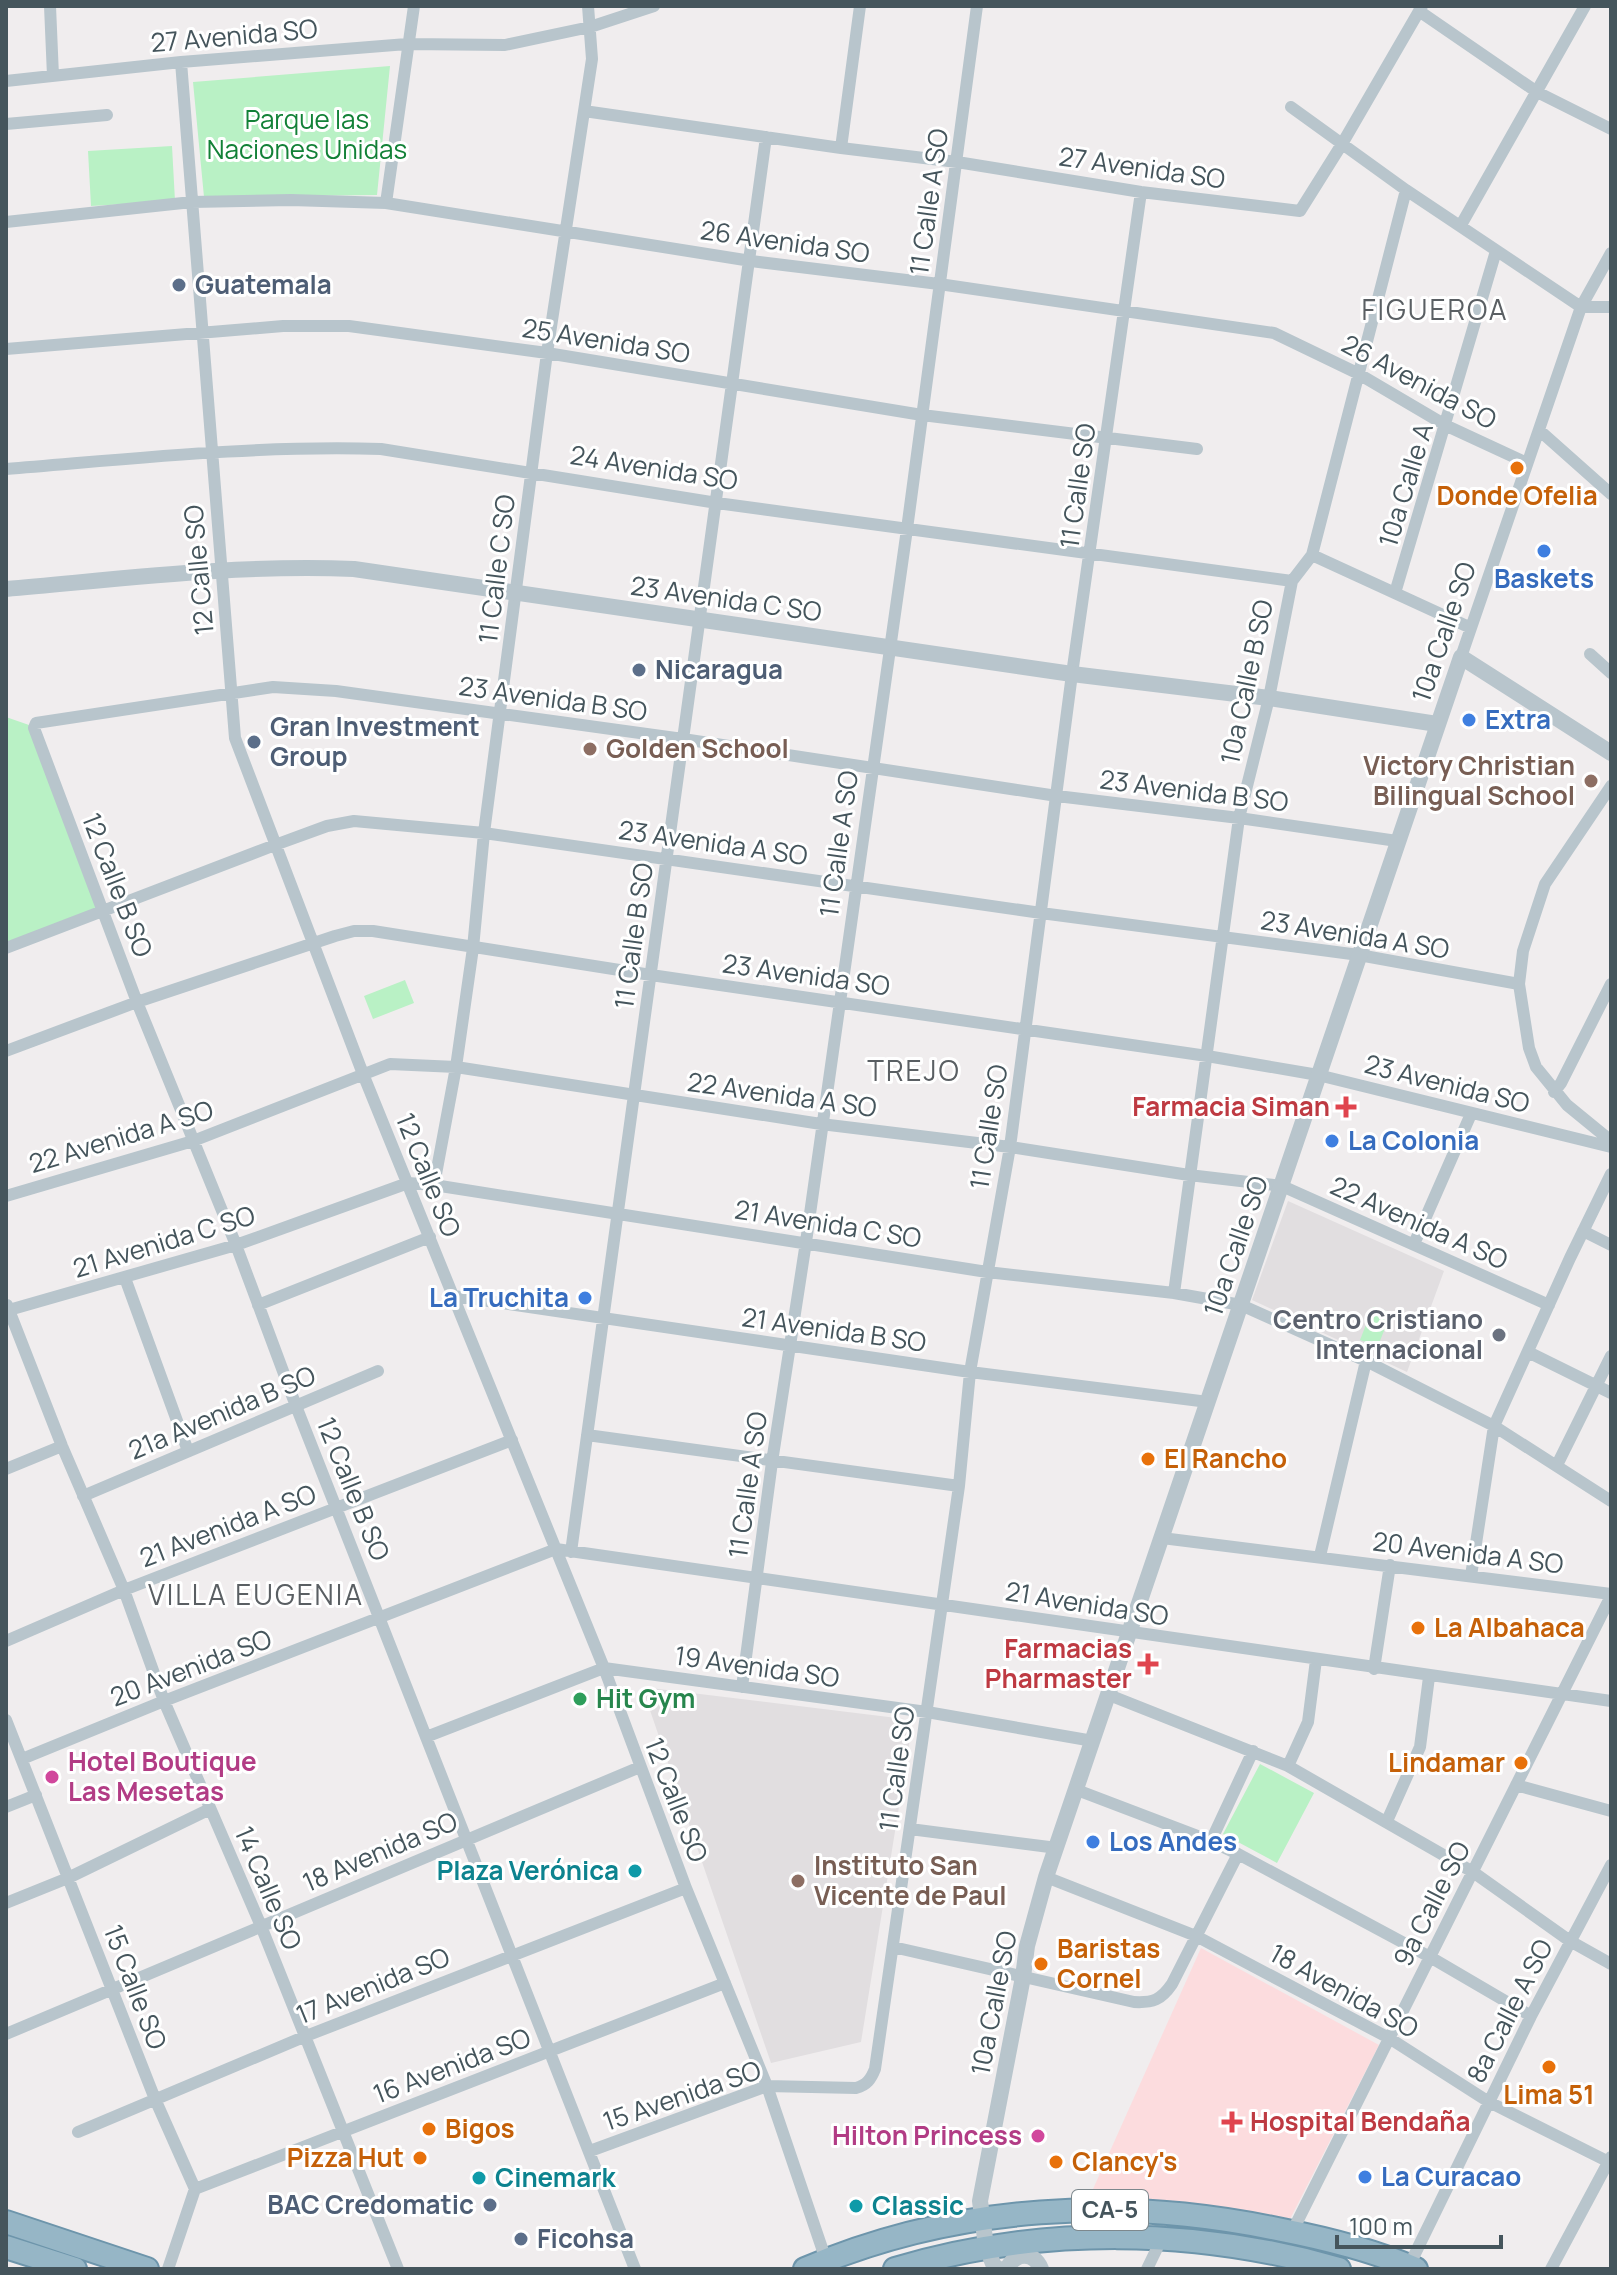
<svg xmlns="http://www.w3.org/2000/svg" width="1617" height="2275" font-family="Manrope,sans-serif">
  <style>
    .education { fill: #e1dee0 }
    .medical { fill: #fcdcde }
    .green { fill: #b9f1c5 }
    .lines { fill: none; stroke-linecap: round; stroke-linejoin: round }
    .trunk-casing { stroke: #6d95ab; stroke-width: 26 }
    .minor { stroke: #b8c5cc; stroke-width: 12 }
    .tertiary { stroke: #b8c5cc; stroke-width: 16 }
    .trunk { stroke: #96b6c6; stroke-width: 22 }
    .service-dot { fill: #5c6f8a; stroke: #fff; stroke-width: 3 }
    .food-dot { fill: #e8710a; stroke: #fff; stroke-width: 3 }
    .shop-dot { fill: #3f7fe0; stroke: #fff; stroke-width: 3 }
    .education-dot { fill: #8d6e63; stroke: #fff; stroke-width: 3 }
    .health-dot { fill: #e0444e; stroke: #fff; stroke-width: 3 }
    .worship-dot { fill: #6b7280; stroke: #fff; stroke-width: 3 }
    .leisure-dot { fill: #2e9e5b; stroke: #fff; stroke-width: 3 }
    .hotel-dot { fill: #d1479c; stroke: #fff; stroke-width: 3 }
    .culture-dot { fill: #0f9aa8; stroke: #fff; stroke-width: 3 }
    .labels { text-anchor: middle; stroke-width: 6; stroke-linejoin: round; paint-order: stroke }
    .shield { fill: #fff; stroke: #7d888d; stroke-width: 2 }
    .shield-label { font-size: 24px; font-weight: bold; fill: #45555c }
    .street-label { font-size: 26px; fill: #45555c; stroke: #fff }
    .park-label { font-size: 26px; fill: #128137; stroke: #fff }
    .service-label { font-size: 26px; font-weight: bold; fill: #4e5e75; stroke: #fff; text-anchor: start }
    .food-label { font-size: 26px; font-weight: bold; fill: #c56008; stroke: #fff; text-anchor: start }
    .shop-label { font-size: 26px; font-weight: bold; fill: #366cbe; stroke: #fff; text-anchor: start }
    .education-label { font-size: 26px; font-weight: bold; fill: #785e54; stroke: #fff; text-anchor: start }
    .health-label { font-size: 26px; font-weight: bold; fill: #be3a42; stroke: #fff; text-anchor: end }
    .worship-label { font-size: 26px; font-weight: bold; fill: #5b616d; stroke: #fff; text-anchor: end }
    .leisure-label { font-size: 26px; font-weight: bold; fill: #27864d; stroke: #fff; text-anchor: start }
    .hotel-label { font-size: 26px; font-weight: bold; fill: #b23c85; stroke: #fff; text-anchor: start }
    .culture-label { font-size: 26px; font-weight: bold; fill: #0d838f; stroke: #fff; text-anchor: start }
    .neighbourhood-label { font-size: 28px; letter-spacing: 2px; fill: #5a5f63; stroke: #fff }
  </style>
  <rect width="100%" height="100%" fill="#f0edee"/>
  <!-- education -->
  <path class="education" d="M1288,1201L1444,1271L1407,1372L1252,1300Z
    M642,1687L913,1720L861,2042L771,2063Z"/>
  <!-- medical -->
  <path class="medical" d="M1201,1948L1379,2045L1288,2223L1089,2198Z"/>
  <!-- green -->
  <path class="green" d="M390,66L377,195L204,197L193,82Z
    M172,146L175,201L91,206L88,151Z
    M6,717L29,725L98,909L6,944Z
    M405,980L414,1003L373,1019L364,996Z
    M1373,1307L1391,1313L1378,1346L1360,1340Z
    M1260,1764L1314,1793L1277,1863L1223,1834Z"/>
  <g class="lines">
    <defs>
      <path id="trunk" d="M6,2222L147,2269
        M6,2247L75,2269
        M805,2269C956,2204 1123,2196 1282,2230C1328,2239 1373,2250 1416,2269
        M895,2269C1040,2226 1193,2227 1339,2269"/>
    </defs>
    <!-- trunk casing -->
    <use href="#trunk" class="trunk-casing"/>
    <!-- minor -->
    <path class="minor" d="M50,6L53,76
      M1419,11L1537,92L1611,129
      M181,62L235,738L363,1074L604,1668L686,1888L767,2086L826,2260
      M6,81L181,62L407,44L505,45L590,27L654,6
      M1291,107L1406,190L1581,307H1611
      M584,111L841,148L957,162L1141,192L1300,211L1342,144L1422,6
      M6,124L107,115
      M841,148L860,6
      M386,203L414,6
      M6,222L192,202L291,200L386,203L751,261L939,284L1274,333L1357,373L1447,426L1527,463
      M1461,225L1585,6
      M6,349L283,326H349L547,353L922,415L1197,449
      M1539,430L1611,494
      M6,469C131,459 256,445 381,449L717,503L1292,581
      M1312,555L1471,628
      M1395,593L1496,251
      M1590,654L1611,673
      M1461,657L1581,307L1611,253
      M1611,786L1545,884L1523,951L1519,984L1529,1048L1536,1067L1567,1105L1611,1141
      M6,948L275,845L327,826L354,821L484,833L1041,913L1359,955L1519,984
      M6,1051L137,1002L335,936L354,931H373L651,975L1207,1056L1318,1075L1611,1147
      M1554,1092L1561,1083L1611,984
      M434,1185L456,1067L473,948L484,833L547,353L592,59L588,6
      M6,1196L193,1141L390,1064L456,1067L821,1124L1010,1147L1189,1175L1282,1186L1549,1305
      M1583,1231L1611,1245
      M1414,1244L1471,1114
      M125,1278L188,1451
      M1174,1293L1239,818L1269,698L1292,581L1312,555L1406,190
      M454,1296L970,1372L1208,1402
      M7,1305L62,1446L124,1590L164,1701L261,1926L398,2269
      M258,1305L430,1237
      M9,1310L236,1245L408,1183L434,1185L987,1272L1174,1293L1241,1305L1366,1361L1494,1426L1611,1501
      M1528,1352L1611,1393
      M587,1435L959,1486
      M1557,1465L1611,1356
      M6,1469L62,1446
      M83,1496L378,1371
      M1162,1538L1611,1594
      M571,1552L766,137
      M1320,1556L1366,1361
      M1471,1576L1494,1426L1570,1258L1611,1174
      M6,1641L124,1590L512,1440
      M1374,1669L1390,1565
      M742,1687L772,1462L806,1242L907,529L977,6
      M1109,1695L1288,1766L1473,1872L1570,1941L1611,1964
      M6,1720L155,2099L195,2189L168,2269
      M426,1737L604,1668L927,1712L1093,1741
      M22,1759L164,1701L556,1549L1611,1701
      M1288,1766L1308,1722L1316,1660
      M1516,1785L1611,1811
      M1077,1790L1211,1841L1238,1854L1430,1957L1531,2016
      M6,1807L36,1795
      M1387,1821L1420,1747L1429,1677
      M910,1829L1057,1848
      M1211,1841L1253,1751
      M1046,1877L1196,1936L1389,2038L1489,2102L1611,2163
      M6,1903L68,1878L210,1809
      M893,1947L1134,2002C1153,2003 1161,2000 1172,1984L1238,1854
      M6,2034L640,1767
      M78,2132L306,2036L686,1888
      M590,2151L767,2086L856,2088C867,2085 871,2079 875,2069L959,1486L970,1372L1010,1147L1072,674L1141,192
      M195,2189L725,1983
      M1292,2232L1611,1596
      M1409,2266L1531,2016L1611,1865
      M635,2269L296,1406L236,1245L137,1002L34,728L36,723L273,687L336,691L683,739L1057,796L1239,818L1397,841
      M1147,2269L1162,2238
      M1551,2269L1611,2157"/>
    <!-- tertiary -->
    <path class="tertiary" d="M6,589C122,579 238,564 354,569L1072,674L1269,698L1437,724
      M999,2269L994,2266L986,2246L980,2201L1023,1977L1027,1946L1046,1877L1461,657L1611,753
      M1007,2269C1015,2252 1034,2251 1041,2269"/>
    <!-- trunk -->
    <use href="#trunk" class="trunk"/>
  </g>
  <!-- markers -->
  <g class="service-dot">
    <circle cx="179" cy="285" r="8"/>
    <circle cx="639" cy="670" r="8"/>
    <circle cx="254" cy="742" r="8"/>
    <circle cx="490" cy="2205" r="8"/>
    <circle cx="521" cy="2239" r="8"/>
  </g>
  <g class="food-dot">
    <circle cx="1517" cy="468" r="8"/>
    <circle cx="1148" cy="1459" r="8"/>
    <circle cx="1418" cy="1628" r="8"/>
    <circle cx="1521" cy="1763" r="8"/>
    <circle cx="1041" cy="1964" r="8"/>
    <circle cx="1549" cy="2067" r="8"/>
    <circle cx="429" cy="2129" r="8"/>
    <circle cx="420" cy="2158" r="8"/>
    <circle cx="1056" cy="2162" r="8"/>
  </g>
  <g class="shop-dot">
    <circle cx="1544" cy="551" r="8"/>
    <circle cx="1469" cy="720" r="8"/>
    <circle cx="1332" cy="1141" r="8"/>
    <circle cx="585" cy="1298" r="8"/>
    <circle cx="1093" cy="1842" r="8"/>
    <circle cx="1365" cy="2177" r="8"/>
  </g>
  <g class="education-dot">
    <circle cx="590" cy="749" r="8"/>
    <circle cx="1591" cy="781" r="8"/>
    <circle cx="798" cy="1881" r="8"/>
  </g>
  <g class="health-dot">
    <path d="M1342 1095h8v8h8v8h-8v8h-8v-8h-8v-8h8z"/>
    <path d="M1144 1652h8v8h8v8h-8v8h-8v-8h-8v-8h8z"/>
    <path d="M1228 2110h8v8h8v8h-8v8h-8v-8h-8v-8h8z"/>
  </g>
  <circle class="worship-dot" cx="1499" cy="1335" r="8"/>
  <circle class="leisure-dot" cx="580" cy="1699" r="8"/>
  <g class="hotel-dot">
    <circle cx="52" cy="1777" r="8"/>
    <circle cx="1038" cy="2136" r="8"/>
  </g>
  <g class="culture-dot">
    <circle cx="635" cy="1871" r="8"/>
    <circle cx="479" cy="2178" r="8"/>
    <circle cx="856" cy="2206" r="8"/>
  </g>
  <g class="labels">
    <!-- shield labels -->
    <rect class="shield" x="1072" y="2190" width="76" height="40" rx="6"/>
    <g class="shield-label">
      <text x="1110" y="2218">CA-5</text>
    </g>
    <!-- street labels -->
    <g class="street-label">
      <text transform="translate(234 36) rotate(-5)" y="9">27 Avenida SO</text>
      <text transform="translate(1142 168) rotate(8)" y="9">27 Avenida SO</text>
      <text transform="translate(929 202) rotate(-82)" y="9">11 Calle A SO</text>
      <text transform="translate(785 242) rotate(8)" y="9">26 Avenida SO</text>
      <text transform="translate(606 341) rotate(9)" y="9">25 Avenida SO</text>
      <text transform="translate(1419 382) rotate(28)" y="9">26 Avenida SO</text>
      <text transform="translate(654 468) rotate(9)" y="9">24 Avenida SO</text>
      <text transform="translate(1406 485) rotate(-73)" y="9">10a Calle A</text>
      <text transform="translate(1078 486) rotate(-82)" y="9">11 Calle SO</text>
      <text transform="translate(497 569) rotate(-83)" y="9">11 Calle C SO</text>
      <text transform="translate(199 570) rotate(-95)" y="9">12 Calle SO</text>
      <text transform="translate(726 599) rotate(8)" y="9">23 Avenida C SO</text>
      <text transform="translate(1444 632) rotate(-71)" y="9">10a Calle SO</text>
      <text transform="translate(1247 682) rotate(-78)" y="9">10a Calle B SO</text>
      <text transform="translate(553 699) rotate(8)" y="9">23 Avenida B SO</text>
      <text transform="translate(1194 791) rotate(7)" y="9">23 Avenida B SO</text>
      <text transform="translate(713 843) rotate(8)" y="9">23 Avenida A SO</text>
      <text transform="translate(839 844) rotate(-82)" y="9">11 Calle A SO</text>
      <text transform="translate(117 885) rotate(69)" y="9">12 Calle B SO</text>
      <text transform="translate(1355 935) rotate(9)" y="9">23 Avenida A SO</text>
      <text transform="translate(634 936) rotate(-82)" y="9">11 Calle B SO</text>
      <text transform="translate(806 975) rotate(8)" y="9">23 Avenida SO</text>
      <text transform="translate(1447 1084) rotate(14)" y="9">23 Avenida SO</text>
      <text transform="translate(782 1095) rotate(8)" y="9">22 Avenida A SO</text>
      <text transform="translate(989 1127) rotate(-81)" y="9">11 Calle SO</text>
      <text transform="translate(121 1137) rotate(-17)" y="9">22 Avenida A SO</text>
      <text transform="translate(428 1175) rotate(68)" y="9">12 Calle SO</text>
      <text transform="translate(1419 1223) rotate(24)" y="9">22 Avenida A SO</text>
      <text transform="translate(828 1224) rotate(9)" y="9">21 Avenida C SO</text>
      <text transform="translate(164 1242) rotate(-17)" y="9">21 Avenida C SO</text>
      <text transform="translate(1236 1246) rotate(-71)" y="9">10a Calle SO</text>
      <text transform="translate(834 1330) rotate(8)" y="9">21 Avenida B SO</text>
      <text transform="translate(222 1413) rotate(-23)" y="9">21a Avenida B SO</text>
      <text transform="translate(748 1485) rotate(-82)" y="9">11 Calle A SO</text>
      <text transform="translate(353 1489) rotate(68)" y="9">12 Calle B SO</text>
      <text transform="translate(228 1526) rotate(-21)" y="9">21 Avenida A SO</text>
      <text transform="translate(1468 1553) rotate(7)" y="9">20 Avenida A SO</text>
      <text transform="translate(1087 1604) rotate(9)" y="9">21 Avenida SO</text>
      <text transform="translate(757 1667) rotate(8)" y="9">19 Avenida SO</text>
      <text transform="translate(191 1668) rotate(-21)" y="9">20 Avenida SO</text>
      <text transform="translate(897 1769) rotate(-82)" y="9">11 Calle SO</text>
      <text transform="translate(676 1800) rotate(69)" y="9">12 Calle SO</text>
      <text transform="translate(380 1852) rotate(-23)" y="9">18 Avenida SO</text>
      <text transform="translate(268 1888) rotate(67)" y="9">14 Calle SO</text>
      <text transform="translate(1432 1904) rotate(-63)" y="9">9a Calle SO</text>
      <text transform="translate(373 1986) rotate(-22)" y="9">17 Avenida SO</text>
      <text transform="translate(135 1987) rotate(69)" y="9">15 Calle SO</text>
      <text transform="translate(1344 1991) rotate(29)" y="9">18 Avenida SO</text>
      <text transform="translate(994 2003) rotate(-79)" y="9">10a Calle SO</text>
      <text transform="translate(1510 2011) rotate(-63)" y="9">8a Calle A SO</text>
      <text transform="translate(452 2066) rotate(-21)" y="9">16 Avenida SO</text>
      <text transform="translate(682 2096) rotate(-19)" y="9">15 Avenida SO</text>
    </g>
    <!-- park labels -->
    <g class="park-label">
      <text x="307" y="129">Parque las<tspan x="307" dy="30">Naciones Unidas</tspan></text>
    </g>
    <!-- service labels -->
    <g class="service-label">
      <text x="195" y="294">Guatemala</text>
      <text x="655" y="679">Nicaragua</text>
      <text x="270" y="736">Gran Investment<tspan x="270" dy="30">Group</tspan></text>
      <text x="474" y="2214" text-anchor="end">BAC Credomatic</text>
      <text x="537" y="2248">Ficohsa</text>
    </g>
    <!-- food labels -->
    <g class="food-label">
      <text x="1517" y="505" text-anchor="middle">Donde Ofelia</text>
      <text x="1164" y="1468">El Rancho</text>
      <text x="1434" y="1637">La Albahaca</text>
      <text x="1505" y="1772" text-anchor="end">Lindamar</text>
      <text x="1057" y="1958">Baristas<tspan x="1057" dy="30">Cornel</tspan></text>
      <text x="1549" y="2104" text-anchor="middle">Lima 51</text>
      <text x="445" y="2138">Bigos</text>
      <text x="404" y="2167" text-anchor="end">Pizza Hut</text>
      <text x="1072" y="2171">Clancy's</text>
    </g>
    <!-- shop labels -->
    <g class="shop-label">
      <text x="1544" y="588" text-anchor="middle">Baskets</text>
      <text x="1485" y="729">Extra</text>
      <text x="1348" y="1150">La Colonia</text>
      <text x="569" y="1307" text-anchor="end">La Truchita</text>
      <text x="1109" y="1851">Los Andes</text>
      <text x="1381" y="2186">La Curacao</text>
    </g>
    <!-- education labels -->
    <g class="education-label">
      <text x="606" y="758">Golden School</text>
      <text x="1575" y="775" text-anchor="end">Victory Christian<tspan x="1575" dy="30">Bilingual School</tspan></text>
      <text x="814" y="1875">Instituto San<tspan x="814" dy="30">Vicente de Paul</tspan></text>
    </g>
    <!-- health labels -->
    <g class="health-label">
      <text x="1330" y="1116">Farmacia Siman</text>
      <text x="1132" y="1658">Farmacias<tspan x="1132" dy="30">Pharmaster</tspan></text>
      <text x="1250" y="2131" text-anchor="start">Hospital Bendaña</text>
    </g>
    <!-- worship labels -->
    <g class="worship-label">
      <text x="1483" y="1329">Centro Cristiano<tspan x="1483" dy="30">Internacional</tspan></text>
    </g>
    <!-- leisure labels -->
    <g class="leisure-label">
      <text x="596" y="1708">Hit Gym</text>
    </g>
    <!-- hotel labels -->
    <g class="hotel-label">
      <text x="68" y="1771">Hotel Boutique<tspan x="68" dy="30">Las Mesetas</tspan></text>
      <text x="1022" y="2145" text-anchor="end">Hilton Princess</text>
    </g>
    <!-- culture labels -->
    <g class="culture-label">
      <text x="619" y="1880" text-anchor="end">Plaza Verónica</text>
      <text x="495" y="2187">Cinemark</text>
      <text x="872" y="2215">Classic</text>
    </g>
    <!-- neighbourhood labels -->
    <g class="neighbourhood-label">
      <text x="1435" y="320">FIGUEROA</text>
      <text x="914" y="1081">TREJO</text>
      <text x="256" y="1605">VILLA EUGENIA</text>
    </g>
  </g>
  <!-- border -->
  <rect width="1617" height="2275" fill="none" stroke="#45555c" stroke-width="16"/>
  <!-- scale -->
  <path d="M1337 2235v12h164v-12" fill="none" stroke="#45555c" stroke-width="4"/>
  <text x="1349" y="2235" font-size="24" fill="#45555c" stroke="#ffffff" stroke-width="6" paint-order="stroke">100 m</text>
</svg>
